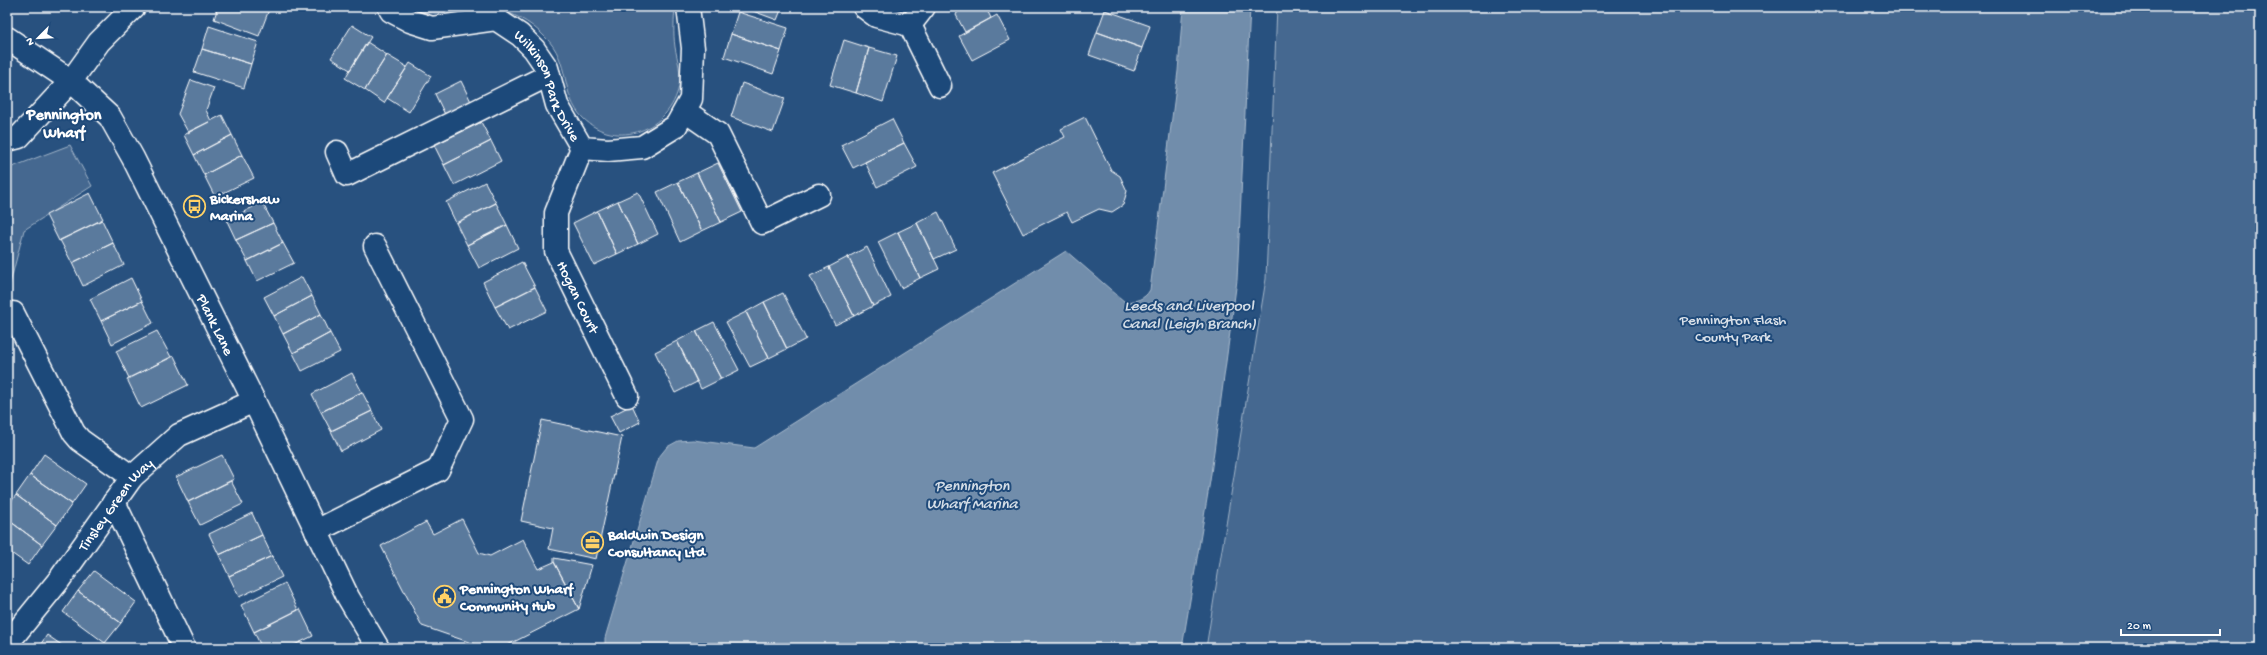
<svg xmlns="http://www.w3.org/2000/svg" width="2267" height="655" font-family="'Gochi Hand',sans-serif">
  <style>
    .green { fill: #446890; stroke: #a2b4c8 }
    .water { fill: #718dab; stroke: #aabbcd }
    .building { fill: #5a7a9d; stroke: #fff }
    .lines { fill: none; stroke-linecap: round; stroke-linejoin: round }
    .minor-casing { stroke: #fff; stroke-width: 25 }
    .minor { stroke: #1f4a7a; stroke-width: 22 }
    .labels { text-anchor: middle; stroke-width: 4; stroke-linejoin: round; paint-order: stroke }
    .street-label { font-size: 15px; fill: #fff; stroke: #1f4a7a }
    .poi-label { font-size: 15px; font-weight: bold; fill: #fff; stroke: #1f4a7a; text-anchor: start }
    .park-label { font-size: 15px; fill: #dae1e9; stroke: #1f4a7a }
    .neighbourhood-label { font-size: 16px; font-weight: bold; fill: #fff; stroke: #1f4a7a }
    .water-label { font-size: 16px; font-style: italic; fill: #d4dde6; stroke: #1f4a7a }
  </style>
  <rect width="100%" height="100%" fill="#28517f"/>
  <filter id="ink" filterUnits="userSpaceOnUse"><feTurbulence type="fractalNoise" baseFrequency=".025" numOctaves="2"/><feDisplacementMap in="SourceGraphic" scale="8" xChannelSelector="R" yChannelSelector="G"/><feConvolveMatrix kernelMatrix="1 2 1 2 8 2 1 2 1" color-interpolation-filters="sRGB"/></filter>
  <g filter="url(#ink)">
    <!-- green -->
    <path class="green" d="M413,7H473C449,10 437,19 413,7Z
      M490,7H675C674,20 673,33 675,47C677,59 682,73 679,86C670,130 616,151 583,118C560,96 571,61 545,37C530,21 511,12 490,7Z
      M1277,7H2260V648H1206L1266,279Z
      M70,145L92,186L24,230L7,295V169Z"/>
    <!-- water -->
    <path class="water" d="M1183,7H1250L1237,280L1210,481L1182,648H605V638L659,457L667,447L678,441L693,440L754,448L1066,251L1125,302C1136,301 1144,300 1150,290L1178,71Z"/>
    <!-- building -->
    <path class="building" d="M218,7H270L259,36L214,19Z
      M754,7H771L781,10L777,20L753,11Z
      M960,7H988L987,10L991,18L965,32L956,15Z
      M1105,10L1150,26L1142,48L1097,32Z
      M738,12L788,28L781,51L731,34Z
      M997,15L1010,40L972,60L959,36Z
      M352,25L371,37L350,70L331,58Z
      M209,26L258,42L251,64L202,49Z
      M1097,32L1142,48L1134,71L1089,55Z
      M731,34L781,51L773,74L724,57Z
      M844,40L869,48L856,93L830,85Z
      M367,42L387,55L365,90L345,78Z
      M869,48L897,56L883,102L856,93Z
      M202,49L251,64L244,88L194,72Z
      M387,55L407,67L384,103L365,90Z
      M410,63L431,76L409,112L387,98Z
      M191,80L214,88L206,110L211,121L188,132L178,114Z
      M461,81L481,122L455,135L435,94Z
      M742,83L785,98L773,132L731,117Z
      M222,115L232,135L194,155L184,135Z
      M1085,117L1111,170L1120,176L1127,191L1123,205L1112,212L1099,209L1072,222L1067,212L1023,234L992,173L1065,137L1061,129Z
      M892,119L904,143L853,168L841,145Z
      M481,122L491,141L444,165L434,145Z
      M232,135L242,155L204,175L194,155Z
      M491,141L501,161L454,185L444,165Z
      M904,143L917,167L877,187L865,162Z
      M242,155L254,178L215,197L204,175Z
      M718,163L742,212L721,222L697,173Z
      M697,173L721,222L702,231L678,182Z
      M485,182L496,203L456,223L446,202Z
      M678,182L702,231L680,242L657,192Z
      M638,192L658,234L638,244L618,201Z
      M90,193L103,219L59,241L46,215Z
      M618,201L638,244L617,254L597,211Z
      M262,202L273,223L236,240L227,221Z
      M496,203L507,225L467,245L456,223Z
      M597,211L617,254L594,265L573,223Z
      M938,212L956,249L934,259L917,223Z
      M102,220L113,243L72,263L60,240Z
      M273,223L283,243L247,261L236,240Z
      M917,223L939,269L920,278L898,232Z
      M507,225L518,248L479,268L467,245Z
      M898,232L920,278L901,288L878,242Z
      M113,243L124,265L83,286L72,263Z
      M283,243L294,263L257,281L247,261Z
      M867,247L891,297L873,306L848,257Z
      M848,257L873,306L854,316L829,267Z
      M522,262L535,287L495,307L483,282Z
      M829,267L854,316L835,325L810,276Z
      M302,277L312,296L274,316L264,297Z
      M131,278L142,301L101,321L90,299Z
      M535,287L547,311L508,330L495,307Z
      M783,293L806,339L787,349L764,302Z
      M312,296L321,314L283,334L274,316Z
      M142,301L153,323L112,344L101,321Z
      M764,302L787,349L769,358L746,312Z
      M746,312L769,358L750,367L726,322Z
      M321,314L330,333L293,353L283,334Z
      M714,322L739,370L721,379L696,331Z
      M157,331L171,357L129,378L116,351Z
      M696,331L721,379L701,389L677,341Z
      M330,333L340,352L302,371L293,353Z
      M677,341L697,382L675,393L655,352Z
      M174,356L188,385L141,408L127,379Z
      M352,373L362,392L321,412L312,394Z
      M362,392L372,411L331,431L321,412Z
      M632,405L640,422L619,433L610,416Z
      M372,411L381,430L341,451L331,431Z
      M542,420L622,437L596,559L549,549L553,528L521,521Z
      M44,454L86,484L72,504L30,475Z
      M222,455L234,479L188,502L176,477Z
      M30,475L72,504L57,525L16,495Z
      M231,481L243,504L200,525L188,502Z
      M16,495L57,525L42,545L7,519V507Z
      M252,513L262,535L219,555L209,534Z
      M7,519L42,545L28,565L7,550Z
      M462,519L479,553L490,556L523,539L538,569L554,562L579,609L502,648H486L422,626L381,546L426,522L433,534Z
      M262,535L272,556L229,576L219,555Z
      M272,556L282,577L239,597L229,576Z
      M554,558L592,565L579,609L554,562Z
      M94,571L136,602L121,623L78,591Z
      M285,583L298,610L254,632L241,605Z
      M78,591L121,623L105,643L63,612Z
      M300,609L313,636L288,648H262L254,632Z
      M47,635L66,648H38Z"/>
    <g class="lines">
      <defs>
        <g id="minor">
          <path id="s1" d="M389,7L391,11L410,21L432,28L496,19L520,35L534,49L547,68L557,105L582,148L608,150L642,147L676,126L691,99L693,48L688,7"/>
          <path d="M864,7L876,16L910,25L924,7"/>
          <path d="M910,25L940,86"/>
          <path id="s2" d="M7,38L71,81L110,117L133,158L254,401L348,597L378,648"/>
          <path d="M685,111L718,134L762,223L819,195"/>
          <path d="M7,140L19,137L71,81L99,42L134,7"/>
          <path id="s3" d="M582,148L556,213V251L627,396"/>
          <path d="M337,152L347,175L549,75"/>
          <path d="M13,313L74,433L80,440L132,477"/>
          <path d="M114,502L184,648"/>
          <path d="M316,531L438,470L462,419L375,246"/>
          <path id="s4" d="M7,644L59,580L132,477L179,435L254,401"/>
        </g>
      </defs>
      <!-- minor casing -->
      <use href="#minor" class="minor-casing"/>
      <!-- minor -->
      <use href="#minor" class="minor"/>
    </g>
  </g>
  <!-- icons -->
  <defs>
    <symbol id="bus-ring" viewBox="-11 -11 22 22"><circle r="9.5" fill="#1f4a7a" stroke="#ffd166" stroke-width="1.5"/><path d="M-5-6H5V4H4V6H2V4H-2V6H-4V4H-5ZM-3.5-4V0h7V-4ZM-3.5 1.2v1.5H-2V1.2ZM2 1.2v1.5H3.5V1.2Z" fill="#ffd166"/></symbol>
    <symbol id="office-ring" viewBox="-11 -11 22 22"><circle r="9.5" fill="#1f4a7a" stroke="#ffd166" stroke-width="1.5"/><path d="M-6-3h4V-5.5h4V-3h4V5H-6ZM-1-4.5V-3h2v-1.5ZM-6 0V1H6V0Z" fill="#ffd166"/></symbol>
    <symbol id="civic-ring" viewBox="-11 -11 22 22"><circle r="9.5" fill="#1f4a7a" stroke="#ffd166" stroke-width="1.5"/><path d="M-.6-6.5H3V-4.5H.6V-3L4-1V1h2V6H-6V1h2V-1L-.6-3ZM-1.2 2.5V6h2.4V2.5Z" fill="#ffd166"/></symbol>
  </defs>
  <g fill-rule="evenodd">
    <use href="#bus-ring" x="182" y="194" width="25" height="25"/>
    <use href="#office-ring" x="580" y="530" width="25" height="25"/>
    <use href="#civic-ring" x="432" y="584" width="25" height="25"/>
  </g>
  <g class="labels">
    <!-- street labels -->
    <g class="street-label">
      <text dy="5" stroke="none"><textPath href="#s1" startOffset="201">Wilkinson Park Drive</textPath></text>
      <text dy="5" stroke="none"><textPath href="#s3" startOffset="159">Hogan Court</textPath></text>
      <text dy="5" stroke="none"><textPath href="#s2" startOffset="363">Plank Lane</textPath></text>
      <text dy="5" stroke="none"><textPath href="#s4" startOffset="177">Tinsley Green Way</textPath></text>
    </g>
    <!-- poi labels -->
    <g class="poi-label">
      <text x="210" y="203">Bickershaw<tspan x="210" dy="17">Marina</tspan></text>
      <text x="608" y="539">Baldwin Design<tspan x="608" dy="17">Consultancy Ltd</tspan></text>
      <text x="460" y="593">Pennington Wharf<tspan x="460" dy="17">Community Hub</tspan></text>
    </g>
    <!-- park labels -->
    <g class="park-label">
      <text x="1733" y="324">Pennington Flash<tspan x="1733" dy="17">County Park</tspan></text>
    </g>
    <!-- neighbourhood labels -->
    <g class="neighbourhood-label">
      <text x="64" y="119">Pennington<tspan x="64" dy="18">Wharf</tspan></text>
    </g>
    <!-- water labels -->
    <g class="water-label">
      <text x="1189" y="310">Leeds and Liverpool<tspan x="1189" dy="18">Canal (Leigh Branch)</tspan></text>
      <text x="972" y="490">Pennington<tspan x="972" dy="18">Wharf Marina</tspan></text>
    </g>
  </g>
  <!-- margin -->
  <rect width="2267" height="655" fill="none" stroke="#1f4a7a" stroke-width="24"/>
  <rect x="12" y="12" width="2243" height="631" fill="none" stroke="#fff" stroke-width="1.5" filter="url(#ink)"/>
  <!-- north arrow -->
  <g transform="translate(38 38) rotate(246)" stroke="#1f4a7a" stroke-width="3" paint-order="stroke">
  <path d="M0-3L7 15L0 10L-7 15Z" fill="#ffffff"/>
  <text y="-6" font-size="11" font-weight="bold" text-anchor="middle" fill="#ffffff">N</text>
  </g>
  <!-- scale -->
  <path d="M2121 629v6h99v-6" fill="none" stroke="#ffffff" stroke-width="2"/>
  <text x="2127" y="629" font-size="12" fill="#ffffff" stroke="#1f4a7a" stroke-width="3" paint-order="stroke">20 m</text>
</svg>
